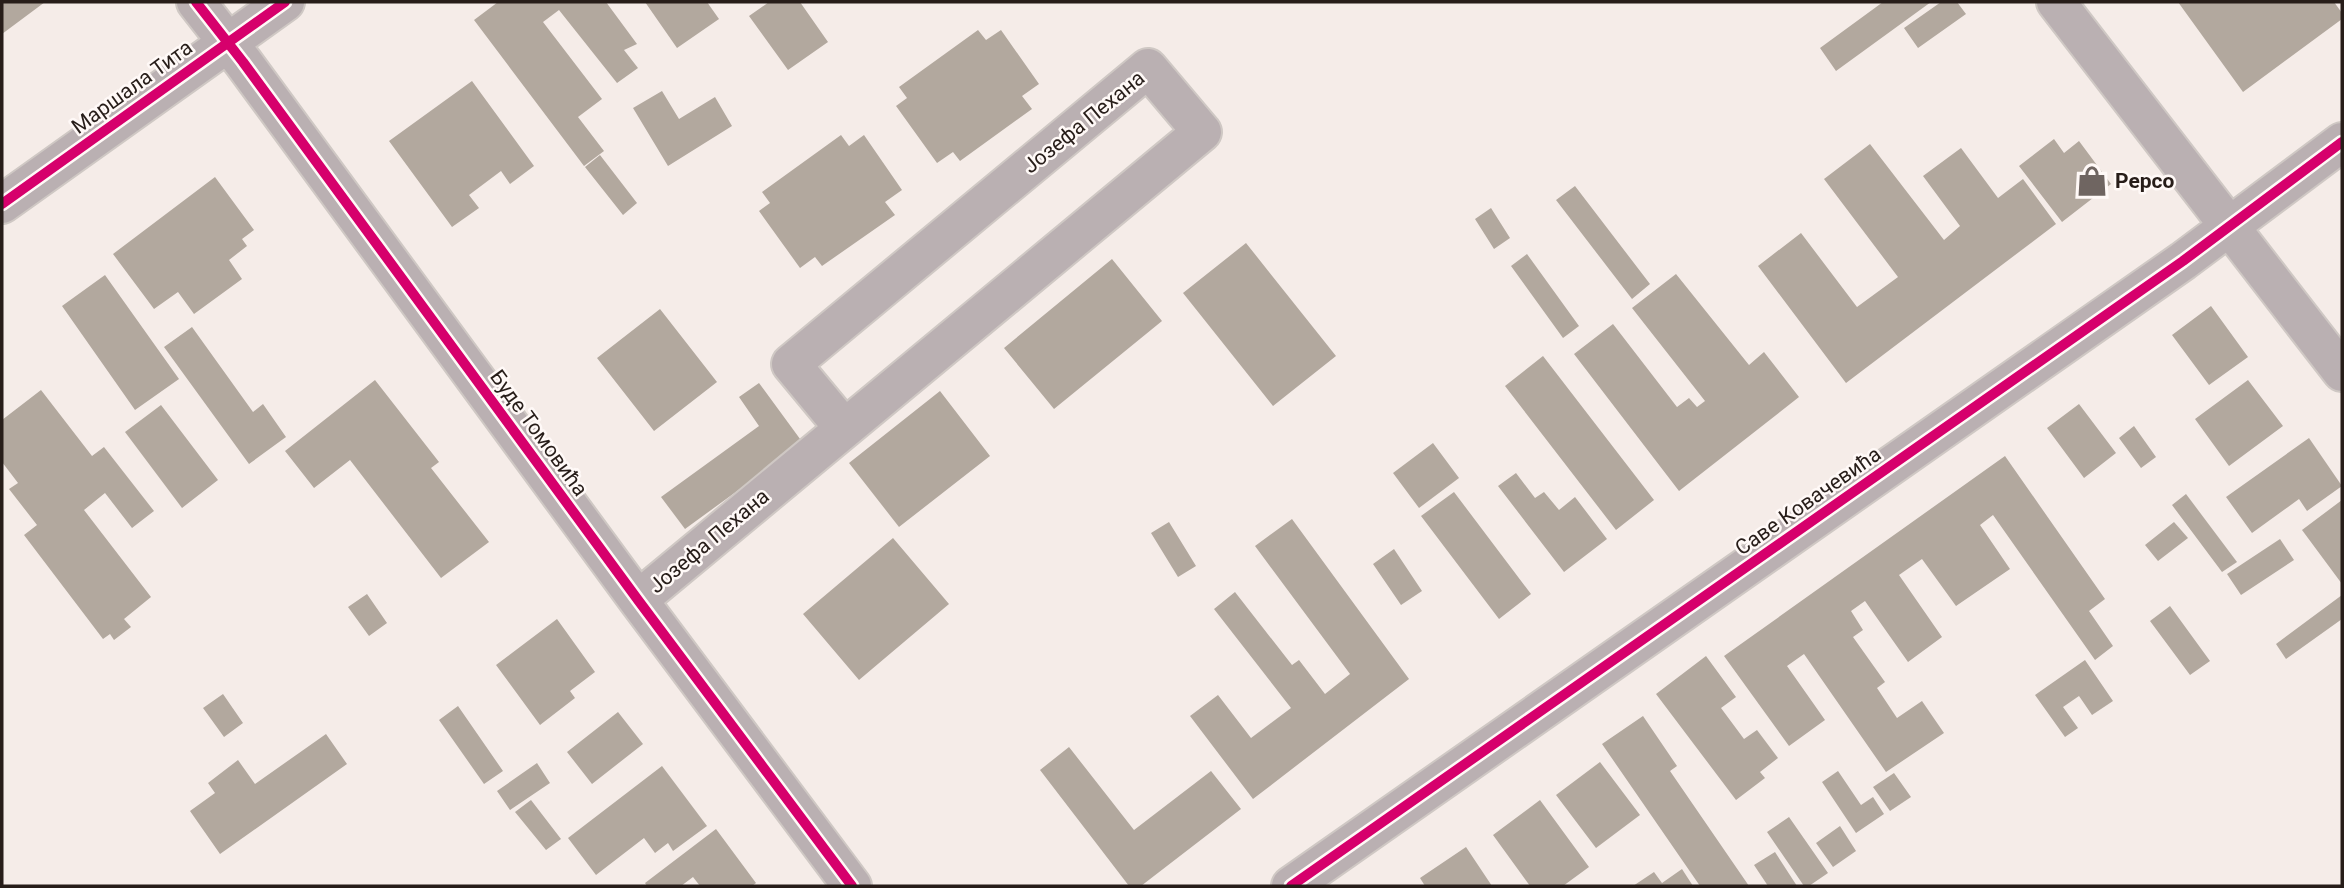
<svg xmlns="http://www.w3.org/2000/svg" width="2344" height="888" font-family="Roboto,sans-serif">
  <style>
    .building { fill: #b2a89e }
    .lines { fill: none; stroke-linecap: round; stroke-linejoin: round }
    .minor-casing { stroke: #cfc8c4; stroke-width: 42 }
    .minor { stroke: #bab0b2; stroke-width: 38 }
    .cycleway-casing { stroke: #fff9f7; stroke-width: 15 }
    .cycleway { stroke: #d6006c; stroke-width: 10 }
    .labels { text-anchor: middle; stroke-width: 5; stroke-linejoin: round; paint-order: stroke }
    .street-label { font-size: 21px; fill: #271d19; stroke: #fff9f7 }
    .poi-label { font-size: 21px; font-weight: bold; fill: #271d19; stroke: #fff9f7; text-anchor: start }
  </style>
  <rect width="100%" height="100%" fill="#f5ece8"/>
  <!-- building -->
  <path class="building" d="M2,2H45L2,34Z
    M498,2H606L637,44L624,50L638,68L617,83L559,10L543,22L602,99L578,117L604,151L584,166L474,20Z
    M645,2H707L719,19L677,48Z
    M769,2H800L828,42L788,70L749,16Z
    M1883,2H1931L1836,71L1820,48Z
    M1941,2H1957L1966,14L1918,48L1904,28Z
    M2178,2H2334L2342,13V19L2243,92Z
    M978,30L986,40L1001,30L1039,84L1022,96L1032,109L960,161L953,152L937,163L896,106L907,98L899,87Z
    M472,81L534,166L510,184L501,171L469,195L479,208L452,227L389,141Z
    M662,91L679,119L715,97L732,126L668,166L633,108Z
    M841,135L849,146L864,135L902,190L885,202L895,215L822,266L815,257L800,268L759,211L770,203L762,192Z
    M2054,139L2064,153L2079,141L2111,184L2062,222L2019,166Z
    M1870,144L1944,240L1960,226L1923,176L1961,148L1998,198L2023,179L2056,224L1846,383L1758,266L1801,233L1857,307L1898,277L1824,179Z
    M600,155L637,203L623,215L585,167Z
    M215,177L254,230L242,239L247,246L229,260L242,279L194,314L178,292L154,309L113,254Z
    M1575,186L1650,284L1632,299L1556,200Z
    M1491,208L1510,238L1494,249L1475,219Z
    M1246,243L1336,356L1273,406L1183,293Z
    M1527,254L1579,326L1563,338L1511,266Z
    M1112,259L1162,321L1054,409L1004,348Z
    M1676,274L1749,365L1764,352L1799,397L1679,491L1574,354L1613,324L1677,407L1689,398L1697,407L1705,401L1632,308Z
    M105,275L179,379L135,410L62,306Z
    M2211,306L2248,357L2209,385L2172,335Z
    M660,309L717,382L654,431L597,358Z
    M192,327L253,412L263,404L286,437L249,464L164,347Z
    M1543,356L1654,500L1616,530L1505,386Z
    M375,380L439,462L431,468L489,542L441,578L350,460L314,488L285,451Z
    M2248,380L2283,426L2229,466L2195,419Z
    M759,383L803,443L685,529L661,497L759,426L739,397Z
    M41,390L92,456L104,447L154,511L132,528L105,493L84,510L151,597L124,619L131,627L114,640L110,634L103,639L24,535L37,525L9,489L18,483L2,462V420Z
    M940,391L990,456L899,527L849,463Z
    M2079,404L2116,453L2084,478L2047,428Z
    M161,405L218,480L182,508L125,432Z
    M2134,426L2156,457L2141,468L2119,438Z
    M2309,438L2342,486L2307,511L2299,499L2252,533L2226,497Z
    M1433,443L1459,478L1419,508L1393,473Z
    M2005,456L2105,599L2089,611L2113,646L2095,660L1993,515L1980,525L2010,569L1956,606L1922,559L1899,575L1942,637L1908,662L1865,601L1851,611L1863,630L1853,637L1885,682L1877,688L1897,718L1922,701L1944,733L1886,772L1804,654L1787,666L1825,720L1789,746L1724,656Z
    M1516,473L1535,498L1544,492L1559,510L1575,497L1607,539L1564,572L1498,486Z
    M1454,492L1531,594L1499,619L1421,516Z
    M2186,494L2237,562L2222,572L2172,505Z
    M2342,500V584L2302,530Z
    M1292,519L1409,679L1253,799L1190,716L1218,695L1251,738L1291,708L1214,609L1235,592L1292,665L1299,660L1325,694L1350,674L1255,546Z
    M1169,522L1196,566L1178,577L1151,533Z
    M2174,522L2188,538L2158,561L2145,545Z
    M893,538L949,604L859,680L803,614Z
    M2280,539L2294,560L2241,595L2227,574Z
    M1394,549L1422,591L1401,605L1373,564Z
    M367,594L387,623L369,636L348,607Z
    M2342,595V619L2286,659L2276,644Z
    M2170,606L2210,661L2190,675L2150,621Z
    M557,619L595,672L570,691L575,698L540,725L496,665Z
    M1706,656L1736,697L1721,708L1744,739L1757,730L1778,758L1760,772L1765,778L1736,800L1656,694Z
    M2085,660L2113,701L2092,715L2079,696L2063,707L2078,728L2065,737L2035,695Z
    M223,694L243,723L224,737L203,708Z
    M458,706L503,771L484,784L439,720Z
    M618,712L643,744L592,784L567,752Z
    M1643,716L1677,766L1670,771L1749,886H1700L1602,744Z
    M326,734L347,764L220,854L190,811L215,793L208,783L238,760L255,784Z
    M1069,747L1134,830L1211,771L1241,809L1141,886H1129L1040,770Z
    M1600,762L1640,815L1596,848L1556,795Z
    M537,763L550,783L510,810L497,791Z
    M662,766L707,826L673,851L668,843L655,853L644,838L596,875L568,838Z
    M1838,771L1861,805L1873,797L1884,814L1856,833L1822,782Z
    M1894,773L1911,797L1890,811L1873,787Z
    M531,800L561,839L546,850L515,812Z
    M1540,800L1589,867L1563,886H1530L1493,835Z
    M1789,817L1828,873L1809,886H1804L1767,832Z
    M1840,826L1856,851L1833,867L1816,843Z
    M716,829L756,883L752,886H700L693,877L681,886H647L645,883Z
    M1466,847L1492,886H1425L1420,878Z
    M1775,852L1797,886H1768L1754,865Z
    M1682,869L1693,886H1633L1654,872L1662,883Z"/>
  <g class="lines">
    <defs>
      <path id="minor" d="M196,2L243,62L638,600L852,886
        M2056,2L2342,372
        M2,204L285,2
        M638,600L1202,132L1148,68L791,364L844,428
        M1291,886L2183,261L2342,142"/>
    </defs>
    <!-- minor casing -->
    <use href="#minor" class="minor-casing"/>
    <!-- minor -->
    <use href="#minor" class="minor"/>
    <defs>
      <path id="cycleway" d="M196,2L243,62L638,600L852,886
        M2,204L285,2
        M1291,886L2183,261L2342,142"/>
    </defs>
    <!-- cycleway casing -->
    <use href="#cycleway" class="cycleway-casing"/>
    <!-- cycleway -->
    <use href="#cycleway" class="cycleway"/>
  </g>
  <!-- icons -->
  <defs>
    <symbol id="shop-bare" viewBox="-9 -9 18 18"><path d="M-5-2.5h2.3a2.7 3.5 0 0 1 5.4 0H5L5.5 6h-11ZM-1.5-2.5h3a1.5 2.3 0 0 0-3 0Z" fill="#6f6561" stroke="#fff9f7" stroke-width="2.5" paint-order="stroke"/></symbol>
  </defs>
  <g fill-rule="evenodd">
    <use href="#shop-bare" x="2070" y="159" width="44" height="44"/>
  </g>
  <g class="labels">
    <!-- street labels -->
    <g class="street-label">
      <text transform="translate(132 87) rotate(-36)" y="7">Маршала Тита</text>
      <text transform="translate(1084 122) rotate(-39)" y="7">Јозефа Пехана</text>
      <text transform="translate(539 433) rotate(54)" y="7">Буде Томовића</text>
      <text transform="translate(1808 501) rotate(-35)" y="7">Саве Ковачевића</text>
      <text transform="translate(709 541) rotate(-40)" y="7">Јозефа Пехана</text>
    </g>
    <!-- poi labels -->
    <g class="poi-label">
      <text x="2115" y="188">Pepco</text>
    </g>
  </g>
  <!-- border -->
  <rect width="2344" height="888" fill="none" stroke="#271d19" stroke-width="7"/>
</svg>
